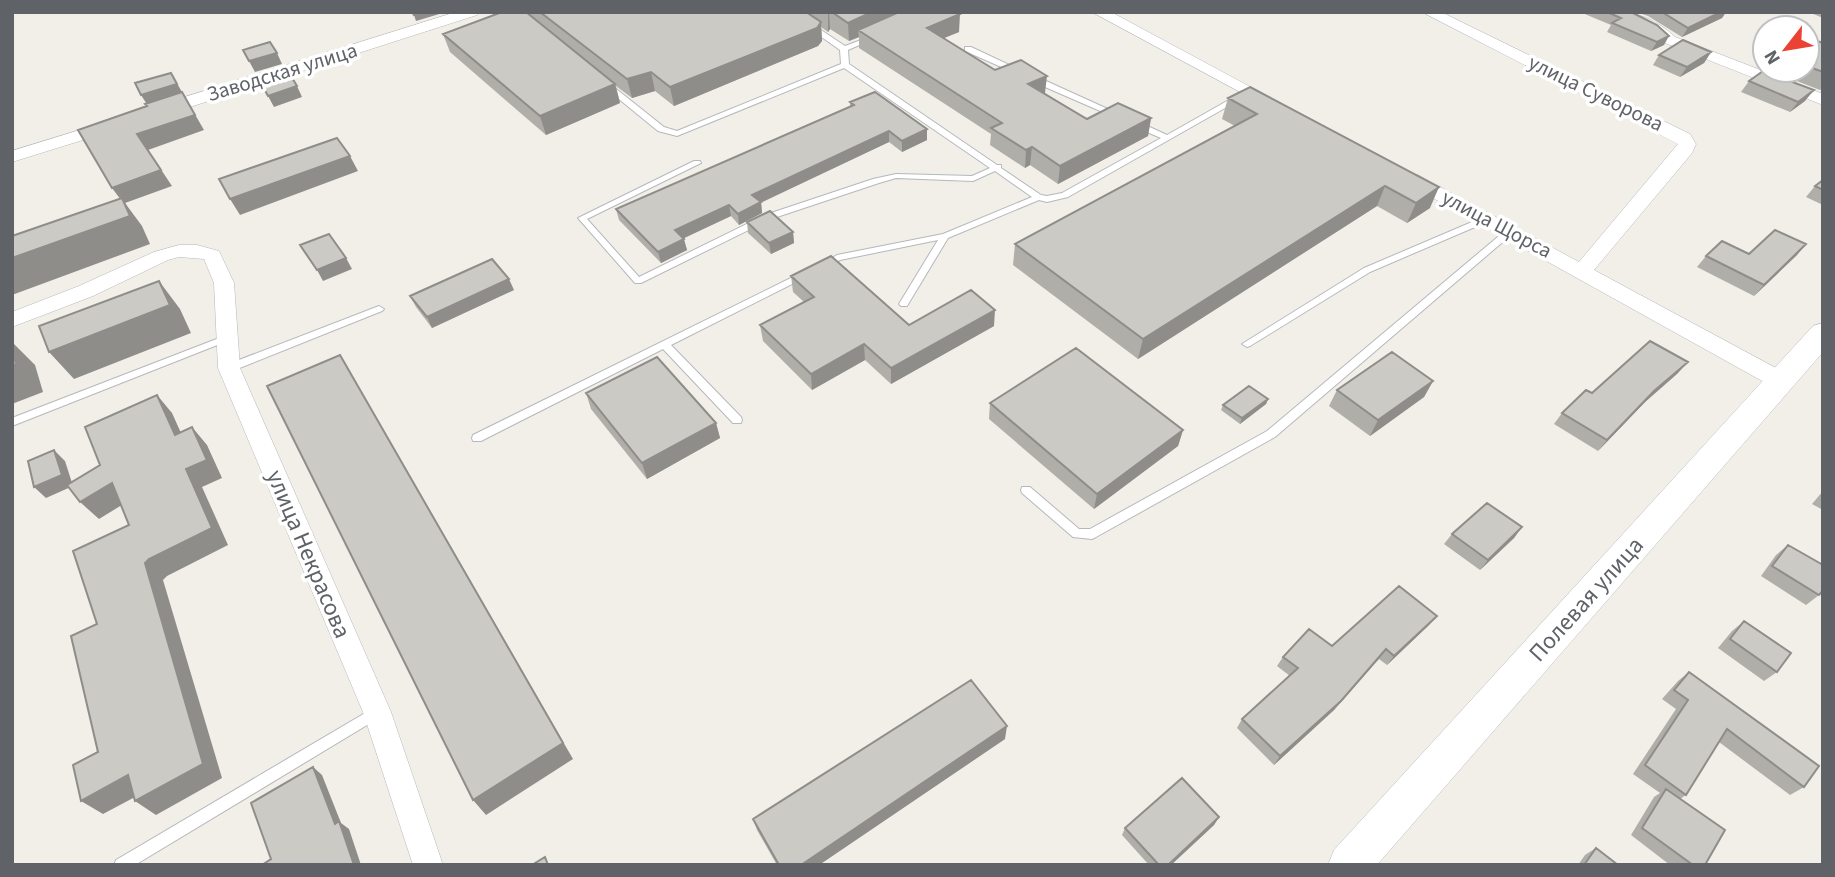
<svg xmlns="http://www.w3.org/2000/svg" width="1835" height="877" font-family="'Source Sans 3',sans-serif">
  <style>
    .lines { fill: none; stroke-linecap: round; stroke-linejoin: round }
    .lane-casing { stroke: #b5b8bc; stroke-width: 2 }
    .street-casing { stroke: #b5b8bc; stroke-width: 1 }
    .secondary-casing { stroke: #b6babf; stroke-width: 1 }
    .lane { fill: #fff; fill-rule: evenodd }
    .street { fill: #fff; fill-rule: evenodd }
    .secondary { fill: #fff; fill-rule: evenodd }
    .wall { fill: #afaea9 }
    .shaded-wall { fill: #8f8d8a }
    .building { fill: #cccac5; stroke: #8f8d8a; stroke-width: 2 }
    .labels { text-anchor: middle; stroke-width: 7; stroke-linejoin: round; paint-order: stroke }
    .far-street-label { font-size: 21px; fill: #5f6368; stroke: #fff }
    .street-label { font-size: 24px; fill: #5f6368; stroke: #fff }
  </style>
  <rect width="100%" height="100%" fill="#f1efe8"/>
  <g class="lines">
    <defs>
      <path id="lane" d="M786,12H794L845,46L869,37H873V39L848,50L849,64L997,165H1001V168L1041,195L1047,196L1062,193L1161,138L1135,127V123H1141L1167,135L1234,97L1241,99L1068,197L1047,202L1039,200L948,238L907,306H901L899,304L938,240L840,260L824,268L820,265L837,255L943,234L1032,197L995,171L973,181L896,178L879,183L771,219L641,283H635L578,218L694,161H700L701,163L587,219L639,277L765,215L873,179L896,174L972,176L990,168L844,68L677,136L658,131L603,86L610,84L664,127L677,131L841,64L840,50Z
        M965,47H971L1022,71L1015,73L965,51Z
        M1029,76H1035L1121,115L1114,117L1029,80Z
        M1486,216L1489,217V221L1370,272L1250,346L1247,347L1242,344L1364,268Z
        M1509,229L1513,232L1512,234L1275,437L1096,537L1092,539L1073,537L1022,493L1021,490L1022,487H1030L1079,529H1090L1267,431L1506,230Z
        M803,272L808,275L806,277L671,345L741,417L742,420L741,423H733L663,349L481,441H473L472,438L473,435Z
        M379,306L384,309L382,311L232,371L229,372L224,368L226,365Z
        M227,335L230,336L232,338L230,340L12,426V418Z
        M377,706L382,708L383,712L382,716L135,865H114L116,860Z"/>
      <path id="street" d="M456,12H479L477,15L165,115H153L151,111L153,107Z
        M1092,12H1111L1282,104L1280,107H1268Z
        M1422,12H1441L1690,134L1696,144L1692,153L1594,270L1789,375L1792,381L1789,387L1781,389L1773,387L1406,183L1403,179L1406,175H1418L1579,262L1678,144Z
        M1614,12C1638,12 1657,20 1675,37L1823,94V105L1665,43L1653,32Z
        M109,121L115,122L117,126L115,130L12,162V151Z
        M179,245H197L219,251L234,283L240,368L391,712L443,865H413L363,712L218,368L214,283L204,259L179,257L168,260L93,296L12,327V312L79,286L154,252Z"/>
      <path id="secondary" d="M1823,323V352L1377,865H1328L1334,850L1813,326Z"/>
    </defs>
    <!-- lane casing -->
    <use href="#lane" class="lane-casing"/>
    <!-- street casing -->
    <use href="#street" class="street-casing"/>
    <!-- secondary casing -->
    <use href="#secondary" class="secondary-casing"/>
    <!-- lane -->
    <use href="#lane" class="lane"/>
    <!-- street -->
    <use href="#street" class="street"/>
    <!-- secondary -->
    <use href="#secondary" class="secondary"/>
  </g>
  <!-- wall -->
  <path class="wall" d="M502,12H956L959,32L944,38L995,70L1045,93L1087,119L1151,118L1148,136L1058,184L1030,165L1025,168L990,145L991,134L859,48V37L849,41L830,29L828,32L821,27L822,41L818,46L674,106L655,91L632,98L616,86L620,103L546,135L450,52L443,34Z
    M1580,12H1631L1664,45L1651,51L1607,32L1611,25Z
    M1636,12H1726L1722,18L1682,37L1648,16Z
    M1812,12H1823V18L1811,13Z
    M1807,39L1823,43V88L1820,90L1771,71L1772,70H1807Z
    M1711,52L1704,63L1680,77L1653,65L1659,55Z
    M1749,81L1805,101L1790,112L1741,92Z
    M1228,98L1430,208L1407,223L1377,206L1138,359L1013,265L1015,244L1235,126L1222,119Z
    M850,102L927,140L902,152L889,142L761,202L762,213L739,225L731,216L683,238L687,250L661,263L619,220L616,209L850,107Z
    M1823,180V205L1806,197L1815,186Z
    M747,222L793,232L794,243L771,254L748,233Z
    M1749,254L1797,255L1754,296L1697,267L1706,256Z
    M791,276L909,325L994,326L891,384L865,360L812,390L763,341L760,325L804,302L793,292Z
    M514,290L432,328L416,307L410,296Z
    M1678,373L1645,402L1598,451L1554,424L1562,413L1592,393Z
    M1433,381L1424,397L1370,436L1329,406L1337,390Z
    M586,393L716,423L720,438L647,479L591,409Z
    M1268,399L1266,404L1240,424L1221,410L1223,405Z
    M990,403L1183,430L1178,446L1094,509L989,419Z
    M1823,491V510L1812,504Z
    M1522,527L1514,538L1480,570L1444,544L1452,534Z
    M1788,545L1819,595L1806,605L1761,576L1776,555Z
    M1744,621L1777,672L1764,681L1718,648L1732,631Z
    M1429,625L1387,665L1379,659L1334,710L1274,765L1237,728L1242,719L1290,676L1277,666L1283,657Z
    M1689,672L1804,787L1790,795L1719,742L1686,795L1680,799L1705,865H1670L1631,835L1654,797L1660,793L1633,774L1676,709L1662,699L1678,681Z
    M1005,739L819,865H777L757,830L753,819Z
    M1219,817L1214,825L1171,865H1149L1122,835L1125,828Z
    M1596,848L1618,865H1578L1585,855Z"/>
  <!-- shaded-wall -->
  <path class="shaded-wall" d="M425,12H446L416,21L414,15Z
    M828,12H829L830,29L828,32Z
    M872,12H914L858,30L859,37L849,41L848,23Z
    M1721,12H1726L1722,18L1682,37L1688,28Z
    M960,14L959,32L927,45V28Z
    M821,22L822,41L818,46L674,106L670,87Z
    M1669,36L1664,45L1651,51L1657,42Z
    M1711,52L1704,63L1680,77L1687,67Z
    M277,53L282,64L255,72L249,61Z
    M651,72L655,91L632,98L627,79Z
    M171,73L204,130L148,150L172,186L125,203L142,226L150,244L12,295V258L124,204L112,188L137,134L148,106L141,95Z
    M1047,76L1045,93L1026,102L1028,84Z
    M615,84L620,103L546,135L540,116Z
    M297,86L302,97L274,107L268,96Z
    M1814,90L1805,101L1790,112L1798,102Z
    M1151,118L1148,136L1058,184L1060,166Z
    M927,129V140L902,152V141Z
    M889,131V142L754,206L752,195Z
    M1032,147L1030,165L1025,168L1026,150Z
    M350,156L358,171L240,215L230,199Z
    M1385,186L1377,206L1138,359L1143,339Z
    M1439,187L1430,208L1407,223L1416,203Z
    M761,202L762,213L739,225L738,214Z
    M729,205L731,216L678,241L675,230Z
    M793,232L794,243L771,254L769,243Z
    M684,239L687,250L661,263L658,252Z
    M1806,244L1797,255L1754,296L1764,285Z
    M346,258L352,269L323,281L317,270Z
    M509,279L514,290L432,328L427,317Z
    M159,281L180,309L191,333L74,379L49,352Z
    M995,310L994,326L891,384V368Z
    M12,342L35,365L43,392L12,404Z
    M864,344L865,360L812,390L811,374Z
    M340,355L573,759L486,815L473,800Z
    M1688,362L1678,373L1645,402L1598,451L1607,440L1654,391Z
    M1433,381L1424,397L1370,436L1378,420Z
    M157,395L172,413L190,453L175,435Z
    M1268,399L1266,404L1240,424L1242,418Z
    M716,423L720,438L647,479L642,463Z
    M192,427L207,445L222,478L202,487L228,545L167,576L163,580L222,778L156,815L135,801L145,563L186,469Z
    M1183,430L1178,446L1094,509L1097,494Z
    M54,450L65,461L73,486L46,498L34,487Z
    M112,483L130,500L99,519L80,502Z
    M1522,527L1514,538L1480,570L1488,560Z
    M1437,616L1429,625L1387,665L1394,656Z
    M1386,649L1334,710L1274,765L1280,756Z
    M1007,726L1005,739L819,865H801Z
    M313,767L322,775L341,823L349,829L361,865H354L335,824Z
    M128,775L150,789L103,814L81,801Z
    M1219,817L1214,825L1171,865H1168Z"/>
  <!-- building -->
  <path class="building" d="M412,12H425L414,15Z
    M502,12H526L615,84L540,116L443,34Z
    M540,12H806L821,22L817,28L670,87L651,72L627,79Z
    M832,12H872L848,23Z
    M899,12H956L960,14L927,28L995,70L1021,60L1047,76L1028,84L1087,119L1118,103L1151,118L1060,166L1032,147L1026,150L991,128L1002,123L858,30Z
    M1607,12H1631L1657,25L1669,36L1657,42L1612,23L1621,18Z
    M1662,12H1721L1688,28Z
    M1809,38L1823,43V72L1807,66V39Z
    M1683,40L1711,52L1687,67L1659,55Z
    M270,42L277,53L249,61L243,50Z
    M285,66L297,86L268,96L257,75Z
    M1763,71L1814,90L1798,102L1749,81Z
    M171,73L177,84L141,95L135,83Z
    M1250,87L1439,187L1416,203L1385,186L1143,339L1015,244L1257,114L1228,98Z
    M182,92L195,115L137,134L161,170L112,188L78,130L147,106L145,104Z
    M875,92L927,129L902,141L889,131L752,195L761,202L738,214L729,205L675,230L684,239L658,252L616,209L854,105L850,102Z
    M337,138L350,156L230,199L219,179Z
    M1823,180V190L1815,186Z
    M122,198L130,216L12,258V236Z
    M770,211L793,232L769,243L747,222Z
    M1775,230L1806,244L1764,285L1706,256L1722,241L1749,254Z
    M329,234L346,258L317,270L300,245Z
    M831,256L909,325L971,290L995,310L891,368L864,344L811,374L760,325L814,297L791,276Z
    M492,259L509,279L427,317L410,296Z
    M159,281L170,305L49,352L39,326Z
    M1650,341L1688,362L1654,391L1607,440L1562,413L1586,390L1592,393Z
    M1076,348L1183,430L1097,494L990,403Z
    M12,351L16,364L12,366Z
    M1392,352L1433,381L1378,420L1337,390Z
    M340,355L563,743L473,800L267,386Z
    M657,357L716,423L642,463L586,393Z
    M1249,386L1268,399L1242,418L1223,405Z
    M157,395L175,435L192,427L207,460L186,469L212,528L149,559L145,563L203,764L135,801L128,775L81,801L73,765L98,752L71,636L97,624L73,551L129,525L112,483L80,502L67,485L100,465L85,427Z
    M54,450L62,475L34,487L28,461Z
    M1487,503L1522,527L1488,560L1452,534Z
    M1788,545L1823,565V590L1819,595L1772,566Z
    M1399,586L1437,616L1394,656L1386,649L1341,701L1280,756L1242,719L1298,668L1283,657L1309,629L1332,646Z
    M1744,621L1791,653L1777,672L1730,639Z
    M1689,672L1819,766L1804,787L1727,729L1686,795L1645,765L1688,700L1674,690Z
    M971,680L1007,726L801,865H779L753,819Z
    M313,767L335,824L339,821L354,865H262L271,859L251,803Z
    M1182,778L1219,817L1168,865H1159L1125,828Z
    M1666,789L1725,830L1705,865H1693L1642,828Z
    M1596,848L1618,865H1584Z
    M545,857L548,865H532Z"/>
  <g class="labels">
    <!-- far-street labels -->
    <g class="far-street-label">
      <text transform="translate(282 72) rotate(-17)" y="7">Заводская улица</text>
      <text transform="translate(1596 93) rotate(26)" y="7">улица Суворова</text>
      <text transform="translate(1497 224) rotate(28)" y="7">улица Щорса</text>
    </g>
    <!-- street labels -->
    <g class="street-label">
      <text transform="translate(309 554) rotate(67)" y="8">улица Некрасова</text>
      <text transform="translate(1586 599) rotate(-48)" y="8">Полевая улица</text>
    </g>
  </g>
  <!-- border -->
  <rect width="1835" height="877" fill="none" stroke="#5f6368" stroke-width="28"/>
  <!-- north arrow -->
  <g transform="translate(1786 49) rotate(239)"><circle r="33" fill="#ffffff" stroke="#bfc1c3" stroke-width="2"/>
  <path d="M0-5L12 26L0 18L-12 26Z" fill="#ea4335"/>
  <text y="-10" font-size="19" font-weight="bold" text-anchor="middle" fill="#5f6368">N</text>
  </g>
</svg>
